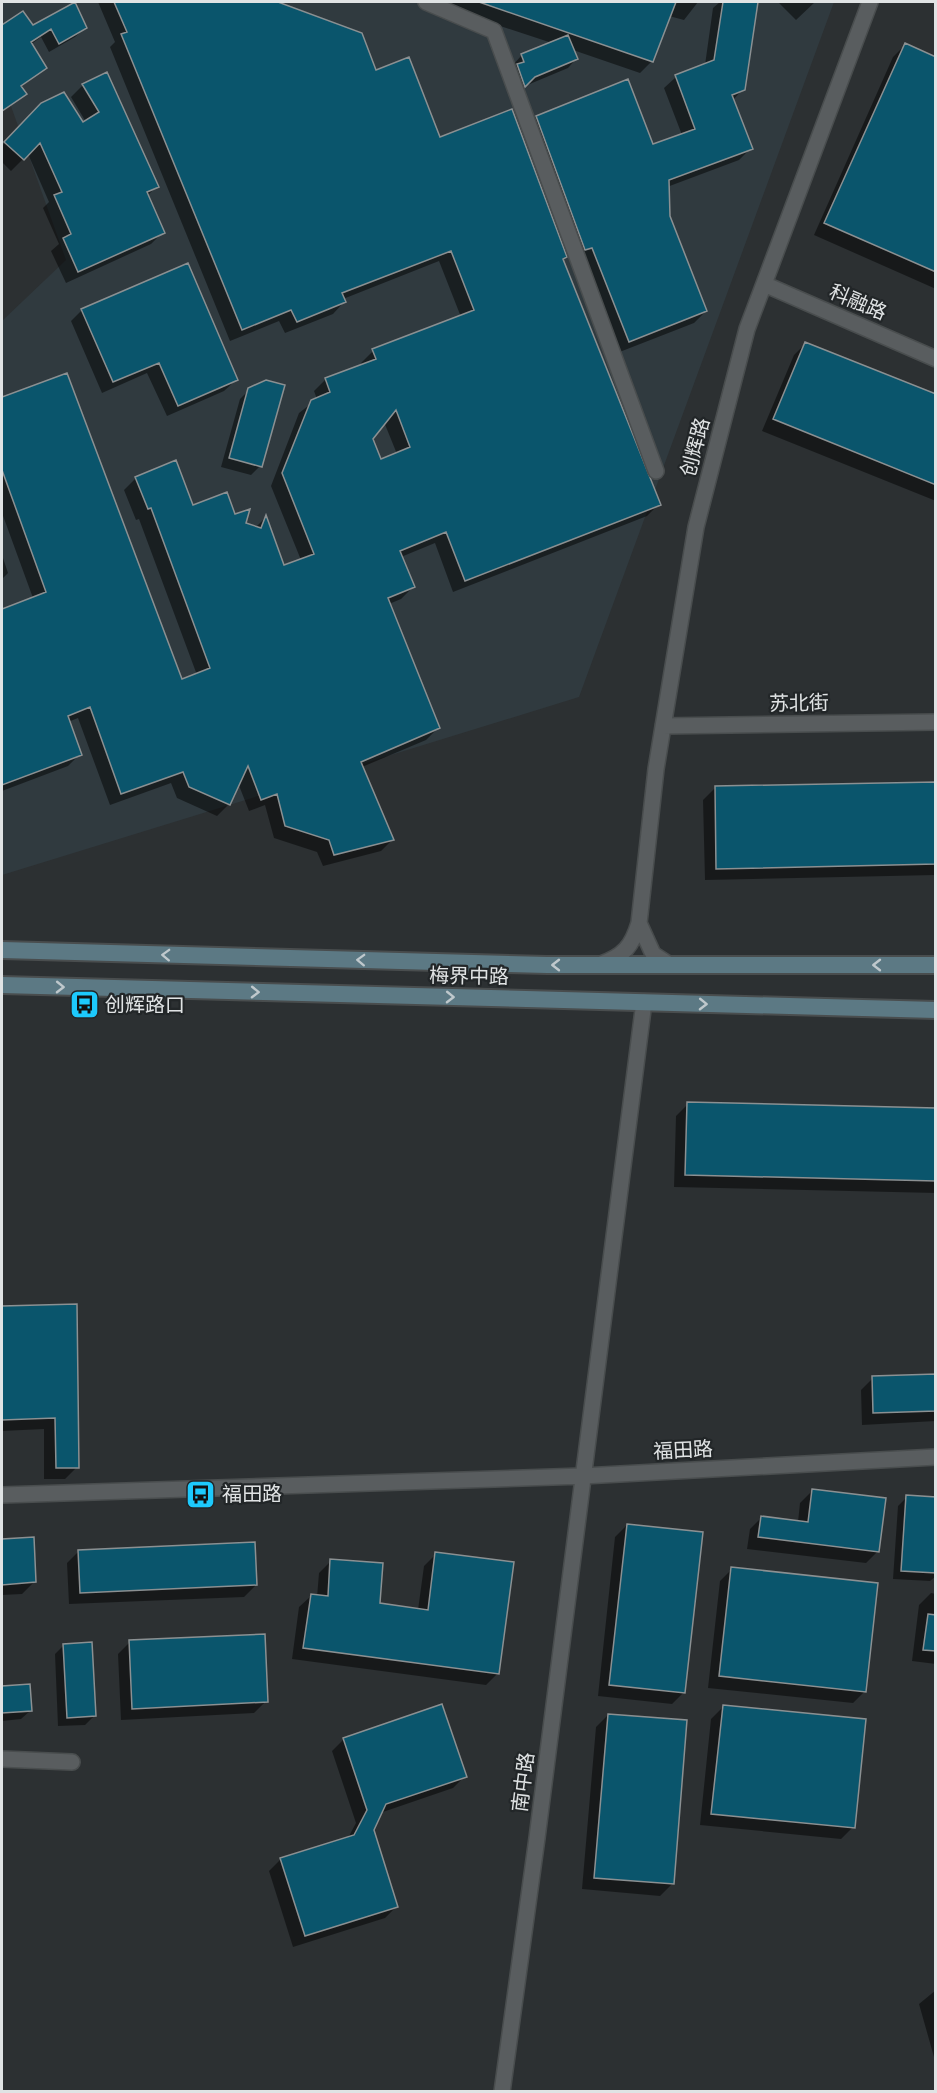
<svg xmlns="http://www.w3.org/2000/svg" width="937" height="2093" font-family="Overpass,'Noto Sans SC',sans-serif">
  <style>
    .built { fill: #303a3f }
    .shadow { fill: #0007; fill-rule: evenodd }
    .building { fill: #0a556c; stroke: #8b9092; stroke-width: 1.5; fill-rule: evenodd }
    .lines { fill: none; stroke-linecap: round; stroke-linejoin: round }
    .minor-casing { stroke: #494d4e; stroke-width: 18 }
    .secondary-casing { stroke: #494d4e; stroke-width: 20 }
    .minor { stroke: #595d5f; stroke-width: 15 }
    .secondary { stroke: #5c7984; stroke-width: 16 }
    .oneway { stroke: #bfc8cc }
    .labels { text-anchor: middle; stroke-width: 4.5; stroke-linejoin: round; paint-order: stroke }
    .street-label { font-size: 20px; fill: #e0e3e4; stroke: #222628 }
    .poi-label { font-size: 20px; fill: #e0e3e4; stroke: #222628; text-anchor: start }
  </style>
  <rect width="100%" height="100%" fill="#2c3032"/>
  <!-- built -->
  <path class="built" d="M2,2H834L579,697L2,875V321L66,260L2,81Z"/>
  <!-- shadow -->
  <path class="shadow" d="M98,2H274L361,34L375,72L440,139L565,257L562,260L659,504L647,516L453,592L435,543L401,557L413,587L401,599L389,604L438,728L426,740L362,767L393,839L381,851L323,866L317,852L274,838L265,805L249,811L238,783L229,804L217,816L177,798L171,783L110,805L78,718L68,722L80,754L68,766L2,791V610L33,598L2,513V398L67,375L181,681L197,675L139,519L136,520L124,490L136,478L192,507L234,516L244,524L255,528L265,518L283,567L301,560L271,486L299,413L317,399L314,391L326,379L362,366L361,363L373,351L461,317L439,261L343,299L344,302L333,314L285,333L279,321L230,341L110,47L115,42ZM384,422L397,454L380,461L371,439Z
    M442,2H698L684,20L669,16L652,61L640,73L573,50L576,59L568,68L525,86L516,94L513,65L521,56L552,43L440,6Z
    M720,2H738L737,7L743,2H757L743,89L733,100L751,148L739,160L667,187L668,216L706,311L694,323L617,353L525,128L536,117L652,146L682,135L664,88L676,77L705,65L713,8Z
    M778,2H815L796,20Z
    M23,13L32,27L85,28L75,37L49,52L41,37L30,45L45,67L21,87L25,94L2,112V27Z
    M905,45L936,58V289L814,235L893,57Z
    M83,85L157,186L147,196L163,232L151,244L66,283L51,251L59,244L43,208L49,202L28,154L11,171L2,162V146L29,116L83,124L86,122L71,97Z
    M82,310L236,380L224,391L167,416L147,373L102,393L71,321Z
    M805,344L936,396V501L762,431L794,355Z
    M249,390L260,466L251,475L221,467L240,399Z
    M2,555L8,573L2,579Z
    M936,783V875L705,880L703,800L715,788Z
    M688,1104L936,1110V1193L674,1187L676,1116Z
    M75,1306L77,1467L65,1479H44V1429L2,1431V1307Z
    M936,1375V1421L862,1425L861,1390L873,1378Z
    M812,1491L878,1551L866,1563L747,1549L750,1529L762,1517L798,1522L800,1503Z
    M907,1497L936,1499V1576L930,1581L893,1579L898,1506Z
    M627,1525L684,1692L672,1704L598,1696L615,1537Z
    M32,1539L34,1582L22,1594L2,1595V1541Z
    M79,1551L256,1585L244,1597L69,1604L67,1563Z
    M436,1554L498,1673L486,1685L292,1659L299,1607L311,1596L317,1597L319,1573L331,1561L378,1605L418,1610L424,1566Z
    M732,1569L865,1691L853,1703L708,1688L720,1581Z
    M931,1593L936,1594V1664L912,1661L919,1605Z
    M130,1642L266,1701L254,1713L121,1720L118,1654Z
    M64,1645L94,1716L85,1725L58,1726L55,1654Z
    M29,1686L30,1711L21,1719L2,1721V1687Z
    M723,1707L853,1827L841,1839L700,1825L711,1719Z
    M608,1715L672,1884L660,1896L582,1889L596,1727Z
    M344,1739L465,1776L453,1788L380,1813L373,1830L397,1906L385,1918L293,1947L269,1871L281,1859L348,1838L356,1823L332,1751Z
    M936,1990V2057H934L919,2004Z"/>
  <!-- building -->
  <path class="building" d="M75,2L87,28L59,44L51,29L31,42L47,68L21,86L27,94L2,111V25L23,11L33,25Z
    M114,2H278L362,33L376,70L409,57L440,137L512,109L567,257L563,259L661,505L465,581L446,532L400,551L415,587L388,598L440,728L361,762L394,840L334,855L329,840L285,826L277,794L261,800L248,766L230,805L189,787L183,772L121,794L90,707L68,716L82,755L2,785V609L46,592L2,470V397L67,373L182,679L210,668L151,508L148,509L135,477L176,460L193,505L227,492L235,514L250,509L246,523L261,528L266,515L284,565L314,554L282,473L311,400L330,392L325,378L376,359L372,349L474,310L451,251L342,293L346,302L297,322L291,310L242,330L121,34L127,32ZM396,410L410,447L381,459L373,439Z
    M479,2H676L653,62Z
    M723,2H758L745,90L732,95L753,149L669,180L670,216L707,311L629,342L592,248L585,250L536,116L628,79L653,144L695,129L675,75L714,60Z
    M568,35L578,59L535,77L525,87L517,64L524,62L521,54Z
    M905,43L936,57V272L824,223Z
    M107,72L159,187L147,192L165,233L78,272L63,238L71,234L54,195L62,192L40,143L24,160L4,142L41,103L64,92L83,122L99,112L82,84Z
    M188,263L238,380L178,406L159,363L113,382L81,309Z
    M805,342L936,394V485L773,419Z
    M266,380L285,385L262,467L229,458L248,388Z
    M936,782V864L716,869L715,786Z
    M687,1102L936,1108V1181L685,1175Z
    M77,1304L79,1468H56L55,1418L2,1420V1306Z
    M936,1374V1411L873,1413L872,1376Z
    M812,1489L886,1498L879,1552L758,1537L761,1516L808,1522Z
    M906,1495L936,1497V1573L901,1571Z
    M627,1524L703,1532L685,1693L609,1685Z
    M34,1537L36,1582L2,1585V1539Z
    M255,1542L257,1585L80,1593L78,1550Z
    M435,1552L514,1562L499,1674L303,1648L311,1594L328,1596L330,1559L383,1563L380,1603L428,1610Z
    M731,1567L878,1583L866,1692L719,1676Z
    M928,1614L936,1615V1651L923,1650Z
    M265,1634L268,1702L132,1709L129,1640Z
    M92,1642L96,1716L67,1718L63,1644Z
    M30,1684L32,1711L2,1713V1686Z
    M442,1704L467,1777L386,1804L374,1830L398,1907L305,1936L280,1858L354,1835L367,1810L343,1738Z
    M723,1705L866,1719L855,1828L711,1814Z
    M608,1714L687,1720L674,1884L594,1878Z"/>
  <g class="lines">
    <defs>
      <path id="minor" d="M426,2L494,31L656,471
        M764,284L936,359
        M663,726L936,722
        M639,923L656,769L696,527L747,329L870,2
        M601,964C624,956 632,946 639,923L653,954L670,965
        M2,1495L583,1476L936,1457
        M2,1759L72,1762
        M502,2092L537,1838L644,1002"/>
      <path id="secondary" d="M2,950L547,965H936
        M2,985L936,1010"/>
    </defs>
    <!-- minor casing -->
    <use href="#minor" class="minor-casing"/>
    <!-- secondary casing -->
    <use href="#secondary" class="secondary-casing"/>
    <!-- minor -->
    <use href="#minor" class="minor"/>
    <!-- secondary -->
    <use href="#secondary" class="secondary"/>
  </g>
  <!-- one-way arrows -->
  <defs><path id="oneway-chevron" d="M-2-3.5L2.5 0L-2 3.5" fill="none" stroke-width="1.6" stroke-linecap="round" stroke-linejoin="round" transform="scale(1.5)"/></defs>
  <g class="oneway">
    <use href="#oneway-chevron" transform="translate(166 955) rotate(-178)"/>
    <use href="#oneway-chevron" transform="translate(361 960) rotate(-178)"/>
    <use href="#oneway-chevron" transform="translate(556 965) rotate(-180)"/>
    <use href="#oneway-chevron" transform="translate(877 965) rotate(180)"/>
    <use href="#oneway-chevron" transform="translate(60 987) rotate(1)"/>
    <use href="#oneway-chevron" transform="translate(255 992) rotate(1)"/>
    <use href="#oneway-chevron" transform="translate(450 997) rotate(1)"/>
    <use href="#oneway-chevron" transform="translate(703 1004) rotate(1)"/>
  </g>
  <!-- icons -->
  <defs>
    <symbol id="bus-square" viewBox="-11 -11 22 22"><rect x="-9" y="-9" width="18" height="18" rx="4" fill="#1dc9fc" stroke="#222628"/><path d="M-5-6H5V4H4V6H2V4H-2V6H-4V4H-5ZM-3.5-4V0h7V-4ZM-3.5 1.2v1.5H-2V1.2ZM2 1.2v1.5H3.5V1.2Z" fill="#111"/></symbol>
  </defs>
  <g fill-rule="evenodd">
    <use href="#bus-square" x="68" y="988" width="33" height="33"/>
    <use href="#bus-square" x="184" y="1478" width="33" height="33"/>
  </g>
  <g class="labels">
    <!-- street labels -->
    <g class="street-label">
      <text transform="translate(858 302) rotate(23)" y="7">科融路</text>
      <text transform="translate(695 447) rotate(-75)" y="7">创辉路</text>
      <text transform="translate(799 703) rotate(-1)" y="7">苏北街</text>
      <text transform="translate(469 976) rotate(1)" y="7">梅界中路</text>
      <text transform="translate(683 1450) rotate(-3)" y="7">福田路</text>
      <text transform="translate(523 1782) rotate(-83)" y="7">南中路</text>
    </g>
    <!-- poi labels -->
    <g class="poi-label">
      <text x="105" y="1012">创辉路口</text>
      <text x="222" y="1501">福田路</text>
    </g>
  </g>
  <!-- border -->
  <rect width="937" height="2093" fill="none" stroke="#e0e3e4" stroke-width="6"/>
</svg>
